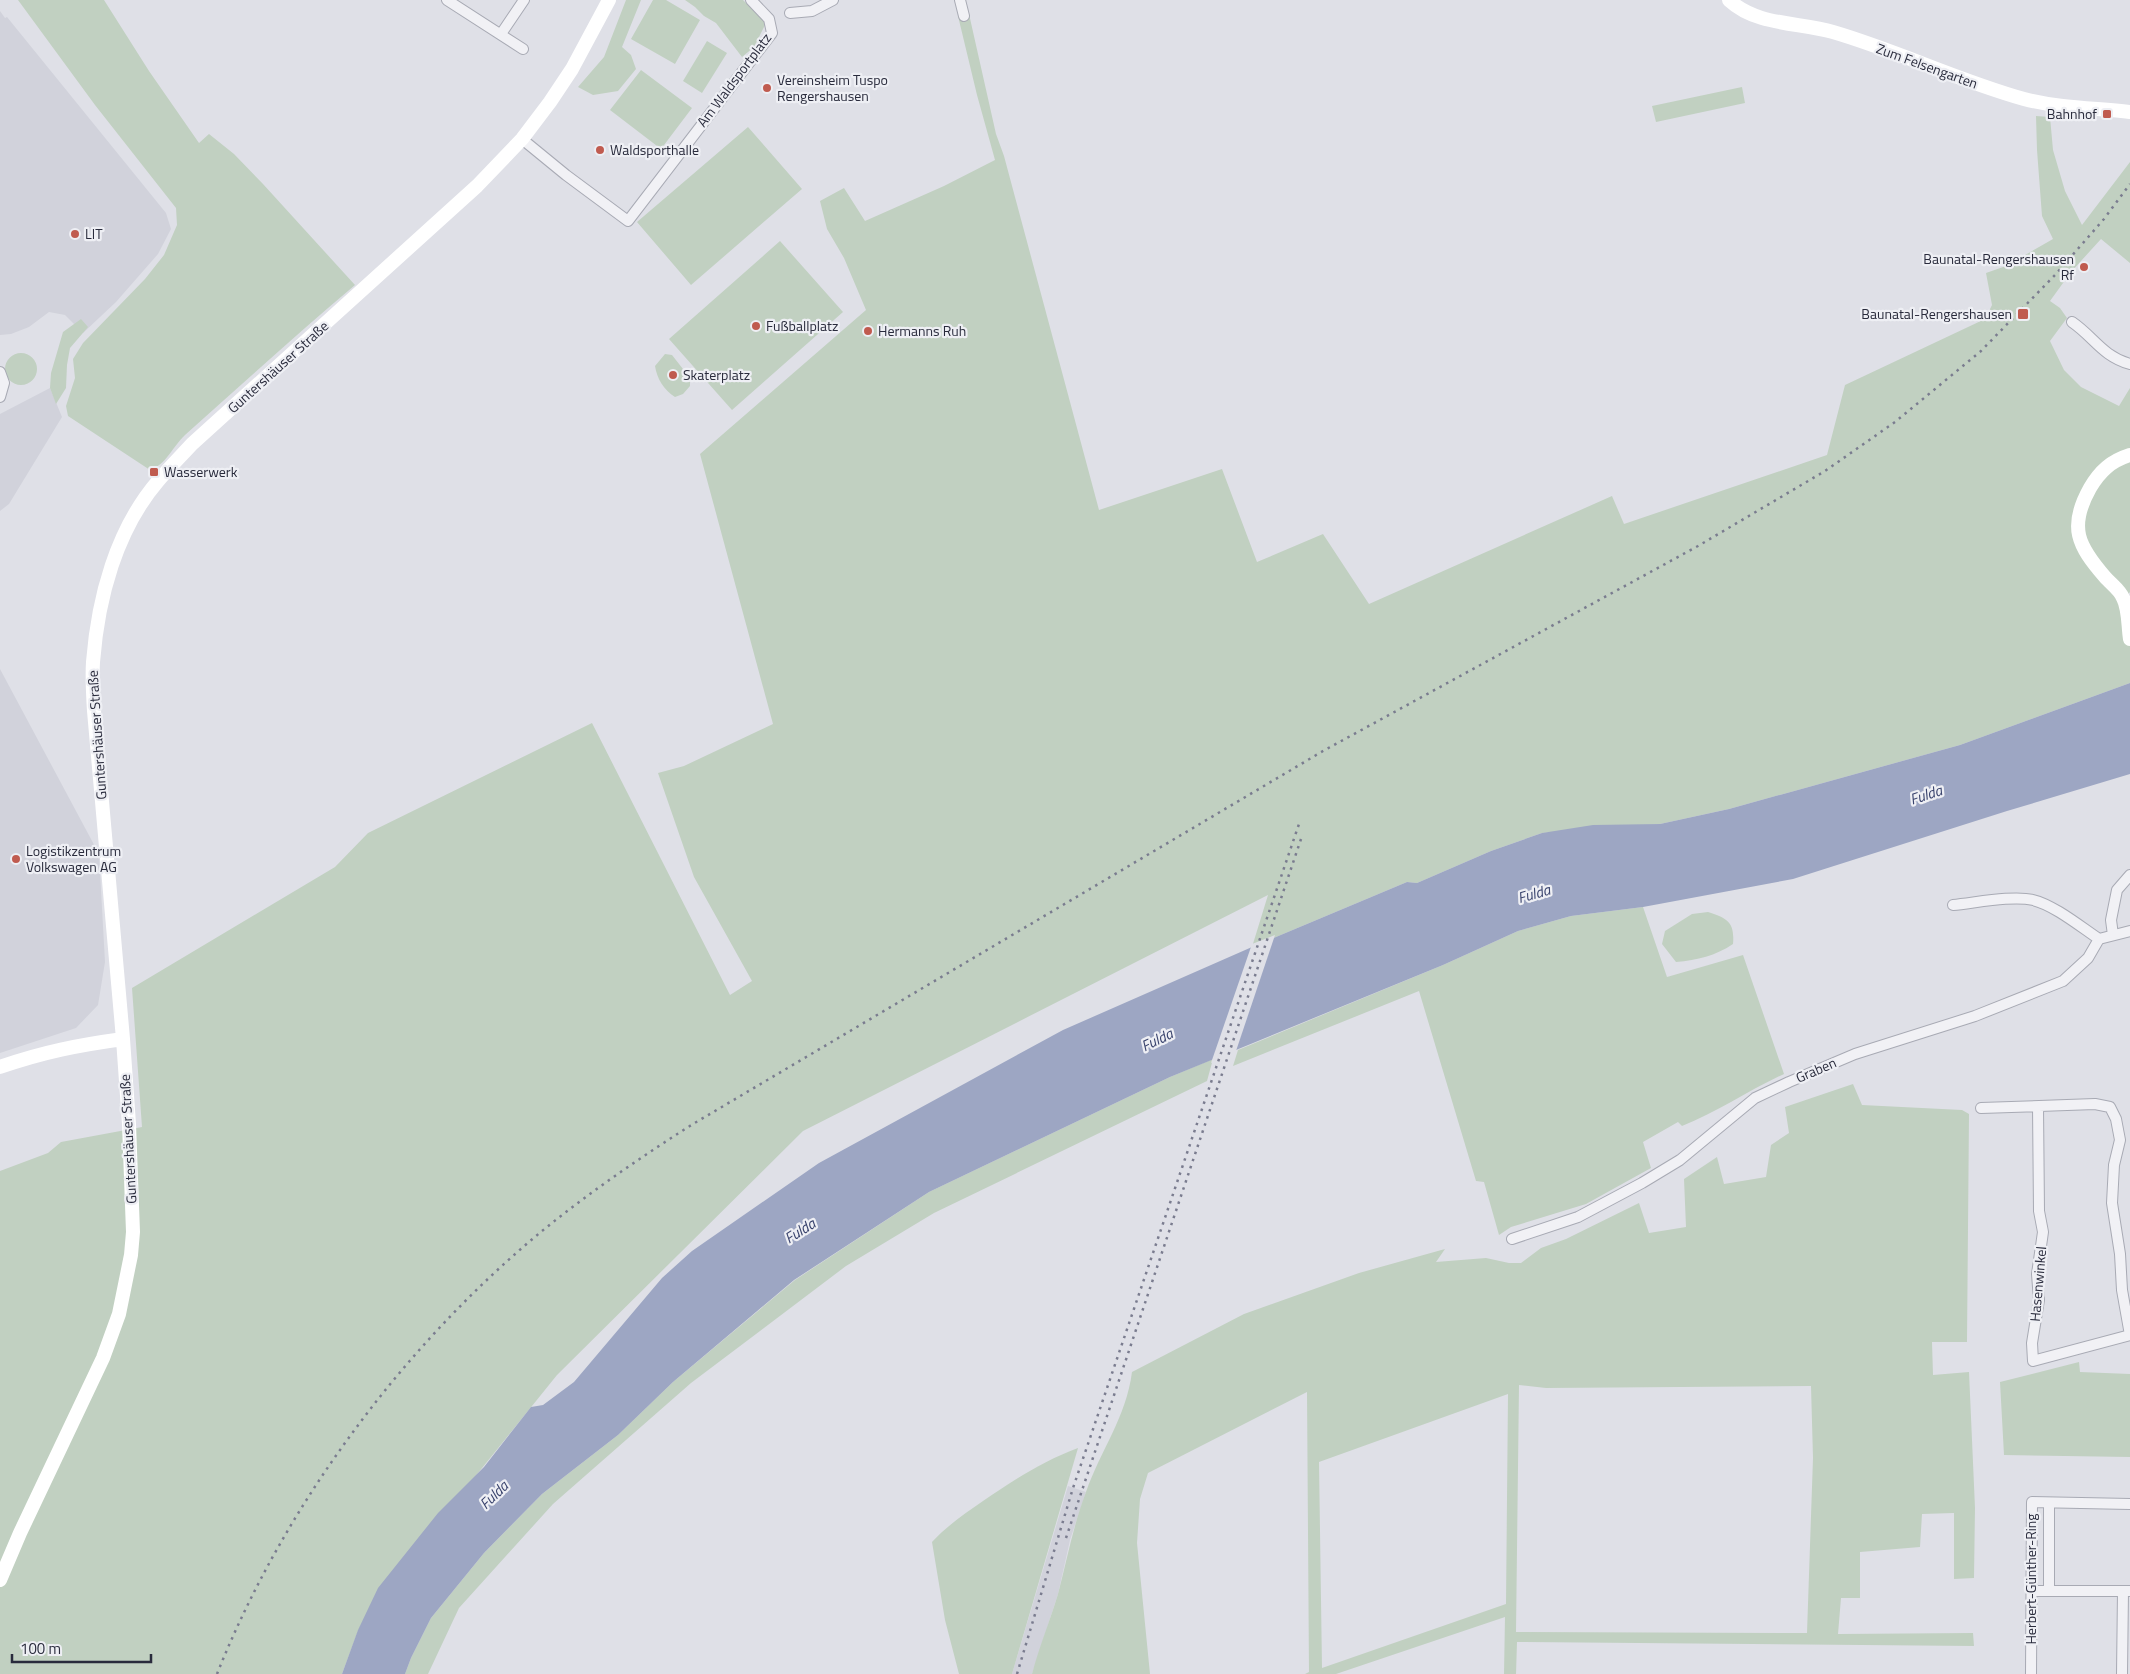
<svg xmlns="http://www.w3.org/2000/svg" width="2130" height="1674" font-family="'Titillium Web',sans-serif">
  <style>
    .built { fill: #d1d2db }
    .green { fill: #c1d0c1; fill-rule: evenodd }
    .water { fill: #9da6c3 }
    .pier { fill: #dfe0e7 }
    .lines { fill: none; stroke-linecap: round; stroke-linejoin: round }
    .street-casing { stroke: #a8aab4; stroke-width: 12 }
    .street { stroke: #f1f1f5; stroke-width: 10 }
    .secondary { stroke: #fff; stroke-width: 14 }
    .rail { stroke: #7a7c8f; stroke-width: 2.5; stroke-dasharray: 2.5 5; stroke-linecap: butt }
    .poi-dot { fill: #c05b4f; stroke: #eeeff4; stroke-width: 2 }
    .labels { text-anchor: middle; stroke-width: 4.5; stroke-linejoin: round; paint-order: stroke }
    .street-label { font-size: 14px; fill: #292b3c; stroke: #eeeff4 }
    .poi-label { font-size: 14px; fill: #292b3c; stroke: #eeeff4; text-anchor: start }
    .water-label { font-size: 15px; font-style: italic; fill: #38426c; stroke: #eeeff4 }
  </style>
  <rect width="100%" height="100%" fill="#dfe0e7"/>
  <!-- built -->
  <path class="built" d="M0,11L5,18L7,17L166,213L171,229L158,254L116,302L83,333L65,315L49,312L29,327L11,334L0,335Z
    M50,388L62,417L9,504L0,511V414Z
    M0,669L99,854L105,962L98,1005L76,1028L0,1053Z
    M1068,1486L1086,1492L1070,1540L1058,1594L1032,1674H1012Z"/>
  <!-- green -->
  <path class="green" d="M18,0H104L149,71L199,143L209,134L234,154L263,184L355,285C297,334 241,385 185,435C173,446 166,465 150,470L68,416L66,406L75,378L73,359L83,343L145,279L164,255L177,225L176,208L95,105Z
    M626,0H641L622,47L631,55L636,69L618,91L593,95L578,87L604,57Z
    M653,0H666L700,20L675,64L631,39Z
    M685,0H743L766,23L754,47L742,57L716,23L704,16L695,7Z
    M969,14L996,134L1004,156L1099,510L1222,469L1257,562L1323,534L1369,604L1612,496L1624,524L1827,455L1845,385L1985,319L1992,305L1986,273L2006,266L2053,239L2042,216L2037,150L2036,116L2050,117L2053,150L2065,191L2082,225L2130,162V263L2101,239L2071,272L2050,301L2060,308L2067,318L2050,341L2064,370L2081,387L2119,406L2130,388V592L2124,599L2130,639V683L1960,745L1729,809L1660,824L1542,833L1491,851L1417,883L1407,882L1252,947L1268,895L803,1131L557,1375L371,1606L358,1631L342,1674H0V1171L48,1153L61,1142L142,1127L132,988L335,867L368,833L592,723L730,995L752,981L694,877L658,773L684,766L773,724L700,454L866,310L844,258L827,229L820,201L844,188L865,221L944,186L995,160L977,95L958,16Z
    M707,41L727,53L702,93L683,81Z
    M641,70L692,108L661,149L610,110Z
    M1742,87L1745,103L1656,122L1652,106Z
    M748,127L802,189L691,285L637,222Z
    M780,241L843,312L732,410L669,339Z
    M81,319L88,327L70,348L67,365L66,388L56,404L50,388L51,373L63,332Z
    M5 369a16 16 0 1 1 32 0a16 16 0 1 1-32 0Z
    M665,354L672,355L690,378V386L683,394L675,397C664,390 657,379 655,366Z
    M1643,907L1667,977L1743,955L1784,1074C1749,1090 1718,1112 1682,1126L1678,1122L1643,1142L1651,1168L1586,1204L1511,1227L1499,1235L1484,1182L1476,1181L1419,991L1233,1066L1238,1050L1443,965L1518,931L1571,916Z
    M1708,912C1727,918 1735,922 1733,944C1715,956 1698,960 1676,962L1662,944L1665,931L1692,914Z
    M1213,1059L1207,1081L934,1213L846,1266L691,1383L553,1504L459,1608L428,1674H405L411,1658L431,1618L484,1553L542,1494L618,1435L673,1382L795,1280L929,1192L1170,1077Z
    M1853,1084L1862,1105L1962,1110L1969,1114L1967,1342H1932L1933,1375L1969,1372L1975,1508L1974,1578L1954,1579V1513L1922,1514L1920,1547L1860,1552V1598H1841L1838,1634L1973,1633L1974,1646L1517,1642L1516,1674H1504L1505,1617L1336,1674H1305L1309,1672L1307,1392L1148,1473L1140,1499L1137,1543L1150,1674H1032C1039,1647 1050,1621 1058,1594C1067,1560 1073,1526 1086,1492C1101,1449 1126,1418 1132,1372L1244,1314L1359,1273L1445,1249L1436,1262L1486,1258L1509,1263H1521L1541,1248L1566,1239L1639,1203L1649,1233L1686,1227L1684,1179L1717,1157L1724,1184L1766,1177L1771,1145L1789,1133L1785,1107ZM1519,1385L1546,1388L1811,1386L1813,1458L1807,1633L1516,1632ZM1508,1394L1506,1604L1322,1668L1319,1462Z
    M2079,1362L2080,1372L2130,1374V1457L2004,1455L2000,1382Z
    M1078,1448L1012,1674H959L945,1620L932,1542C947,1526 964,1514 983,1501C1014,1480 1043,1461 1078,1448Z"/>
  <!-- water -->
  <path class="water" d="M2130,683V774L2007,811L1793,879L1643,907L1571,916L1518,931L1443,965L1170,1077L929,1192L794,1280L673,1382L618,1435L542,1494L484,1553L431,1618L411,1658L405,1674H342L358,1630L378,1588L438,1513L484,1467L531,1407L543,1405L574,1382L662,1278L692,1251L819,1163L1063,1030L1252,947L1407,882L1417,883L1491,851L1542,833L1593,825L1660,824L1729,809L1960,745Z"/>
  <!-- pier -->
  <path class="pier" d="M1275,935L1235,1054L1211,1063L1252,944Z"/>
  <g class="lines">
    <defs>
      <path id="street" d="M447,0L523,49
        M960,0L964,16
        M790,13L812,11L833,0
        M501,34L524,0
        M522,139L566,175L628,221L772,33L769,19L751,0
        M2072,322C2094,337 2102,356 2130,364
        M0,372L4,383L0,397
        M1953,905C1975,903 2013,895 2033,900C2054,905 2081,927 2099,939
        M2113,935L2111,920L2117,890L2130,875
        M2038,1107L2039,1211L2043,1232L2037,1274L2039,1300L2032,1343L2033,1361L2130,1335
        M1981,1108L2095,1104L2110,1107L2116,1119L2120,1140L2114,1165L2112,1203L2120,1254L2122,1290L2130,1335
        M1512,1239L1578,1217L1642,1183L1680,1160L1755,1098L1789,1082L1855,1054L1975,1016L2063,981L2088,958L2099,939L2130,931
        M2031,1591H2130
        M2049,1591V1503
        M2031,1674L2032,1502L2130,1504
        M2122,1674L2123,1591"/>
    </defs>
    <!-- street casing -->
    <use href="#street" class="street-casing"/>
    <!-- street -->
    <use href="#street" class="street"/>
    <!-- secondary -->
    <path class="secondary" d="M1729,0C1757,26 1799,22 1833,32C1898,51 1959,81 2024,99C2059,108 2094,108 2130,112
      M2130,455C2111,461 2100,471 2090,488C2068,527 2078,546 2105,577C2111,584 2120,590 2123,598C2129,609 2128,627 2130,639
      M0,1067C43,1052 79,1045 123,1039
      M0,1580L20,1533L103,1358L119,1314L131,1255L133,1232L129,1124L123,1039L94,711C93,695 92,678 93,662C98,598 116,530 158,481C169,468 181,456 192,444L477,186L522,139L550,102L572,69L609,0"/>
    <!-- rail -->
    <path class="rail" d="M1066,1538L1301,839
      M217,1674C284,1506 403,1346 542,1231C590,1192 641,1157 693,1124L1323,751L1698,546L1825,471L1895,422L1981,351L2055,275L2104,219L2130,184
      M1017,1674L1073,1488L1299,824"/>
  </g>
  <!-- markers -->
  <g class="poi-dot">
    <circle cx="767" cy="88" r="5"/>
    <rect x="2102" y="109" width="10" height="10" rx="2.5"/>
    <circle cx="600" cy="150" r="5"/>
    <circle cx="75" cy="234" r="5"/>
    <circle cx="2084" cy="267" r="5"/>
    <rect x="2017" y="308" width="12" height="12" rx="2.5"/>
    <circle cx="756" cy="326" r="5"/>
    <circle cx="868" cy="331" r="5"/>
    <circle cx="673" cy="375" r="5"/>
    <rect x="149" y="467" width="10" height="10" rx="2.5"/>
    <circle cx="16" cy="859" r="5"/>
  </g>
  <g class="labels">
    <!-- street labels -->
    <g class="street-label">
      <text transform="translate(1927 66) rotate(20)" y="5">Zum Felsengarten</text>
      <text transform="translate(734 80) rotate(-53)" y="5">Am Waldsportplatz</text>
      <text transform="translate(278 367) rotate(-42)" y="5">Guntershäuser Straße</text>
      <text transform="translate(97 735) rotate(-94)" y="5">Guntershäuser Straße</text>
      <text transform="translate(1816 1070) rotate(-23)" y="5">Graben</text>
      <text transform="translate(128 1139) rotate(-93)" y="5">Guntershäuser Straße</text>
      <text transform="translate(2038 1284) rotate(-85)" y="5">Hasenwinkel</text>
      <text transform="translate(2031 1579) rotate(-90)" y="5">Herbert-Günther-Ring</text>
    </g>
    <!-- poi labels -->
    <g class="poi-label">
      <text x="777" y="85">Vereinsheim Tuspo<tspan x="777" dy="16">Rengershausen</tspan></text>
      <text x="2097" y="119" text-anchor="end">Bahnhof</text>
      <text x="610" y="155">Waldsporthalle</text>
      <text x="85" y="239">LIT</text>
      <text x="2074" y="264" text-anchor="end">Baunatal-Rengershausen<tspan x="2074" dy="16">Rf</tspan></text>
      <text x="2012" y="319" text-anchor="end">Baunatal-Rengershausen</text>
      <text x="766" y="331">Fußballplatz</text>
      <text x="878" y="336">Hermanns Ruh</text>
      <text x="683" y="380">Skaterplatz</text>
      <text x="164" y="477">Wasserwerk</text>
      <text x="26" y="856">Logistikzentrum<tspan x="26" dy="16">Volkswagen AG</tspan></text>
    </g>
    <!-- water labels -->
    <g class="water-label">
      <text transform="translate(1926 795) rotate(-18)" y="5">Fulda</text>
      <text transform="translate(1534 894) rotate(-16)" y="5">Fulda</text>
      <text transform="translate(1157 1040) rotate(-26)" y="5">Fulda</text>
      <text transform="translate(800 1231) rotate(-32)" y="5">Fulda</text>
      <text transform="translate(494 1495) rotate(-44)" y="5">Fulda</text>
    </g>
  </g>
  <!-- scale -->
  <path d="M12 1654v8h139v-8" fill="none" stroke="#292b3c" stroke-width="2.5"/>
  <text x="20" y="1654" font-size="15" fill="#292b3c" stroke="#eeeff4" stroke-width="4" paint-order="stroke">100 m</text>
</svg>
